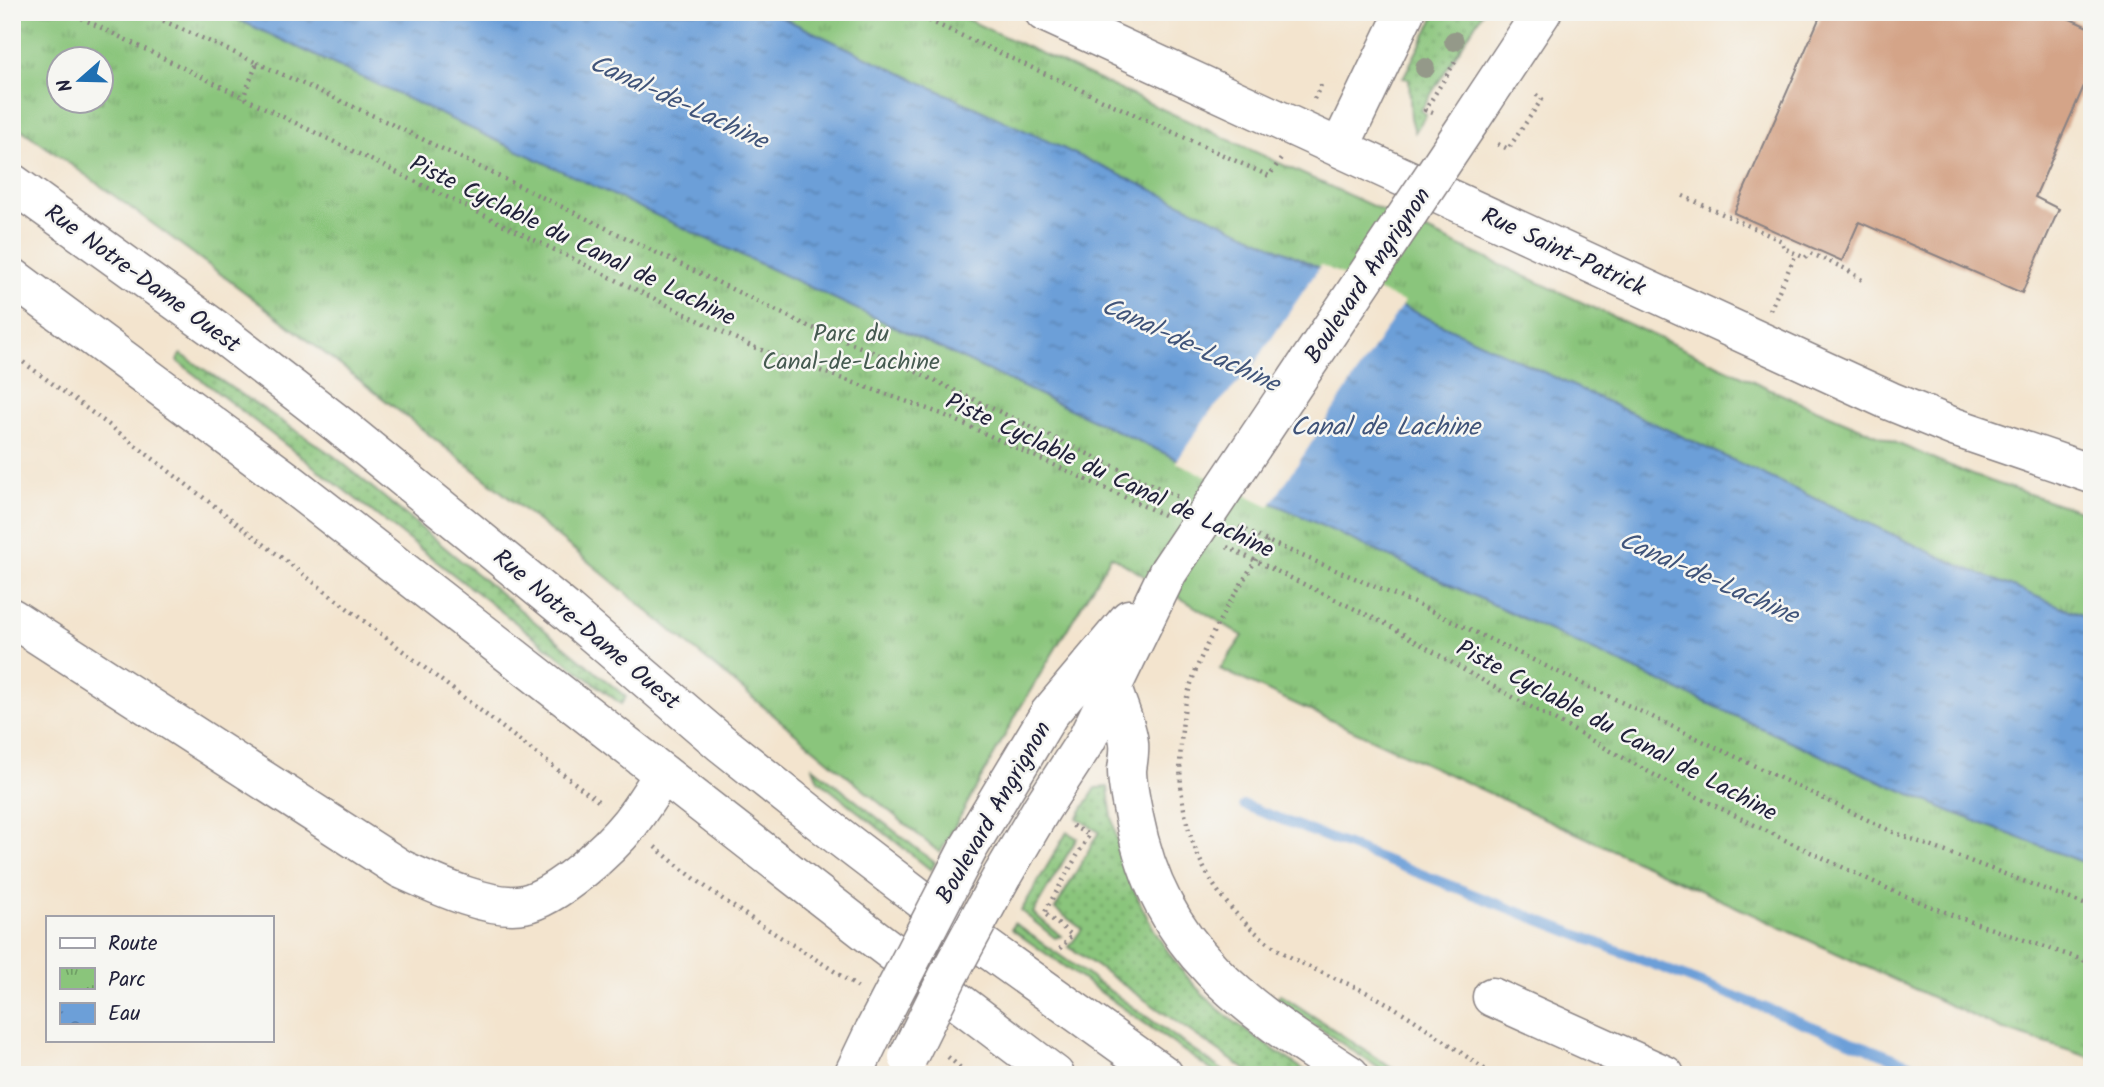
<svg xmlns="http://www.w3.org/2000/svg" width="2104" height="1087" font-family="Kalam,sans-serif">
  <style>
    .grass { fill: url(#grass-dots); stroke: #56745b; stroke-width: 2 }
    .park { fill: url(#park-tufts); stroke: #56745b; stroke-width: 2; fill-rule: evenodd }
    .water { fill: url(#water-ripples); stroke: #47608a; stroke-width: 2 }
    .pier { fill: #f3e4ce }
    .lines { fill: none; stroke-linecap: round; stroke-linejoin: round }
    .stream { stroke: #6c9fd8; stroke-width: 10 }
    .building { fill: #d4a488 }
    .minor-casing { stroke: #8a8384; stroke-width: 41 }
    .major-casing { stroke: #8a8384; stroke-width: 41 }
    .path { stroke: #8a8384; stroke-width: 4.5; stroke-dasharray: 2 5; stroke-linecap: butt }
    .minor { stroke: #fff; stroke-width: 38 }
    .major { stroke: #fff; stroke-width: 38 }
    .major-bridge-casing { stroke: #8a8384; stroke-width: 41; stroke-linecap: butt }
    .major-bridge { stroke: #fff; stroke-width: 38 }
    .tree { fill: #949989 }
    .labels { text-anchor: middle; stroke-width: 5; stroke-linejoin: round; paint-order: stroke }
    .street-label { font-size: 24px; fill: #22223b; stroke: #f6f6f2 }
    .park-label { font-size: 24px; fill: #465b51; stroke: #f6f6f2 }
    .water-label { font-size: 26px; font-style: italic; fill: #40547a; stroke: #f6f6f2 }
  </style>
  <defs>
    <pattern id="grass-dots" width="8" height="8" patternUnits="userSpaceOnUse" patternTransform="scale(1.75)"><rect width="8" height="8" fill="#8ac57b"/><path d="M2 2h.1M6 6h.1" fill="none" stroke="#70a066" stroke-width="1.8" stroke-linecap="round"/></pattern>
    <pattern id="park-tufts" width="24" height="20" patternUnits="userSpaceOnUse" patternTransform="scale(1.75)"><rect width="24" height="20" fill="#8ac57b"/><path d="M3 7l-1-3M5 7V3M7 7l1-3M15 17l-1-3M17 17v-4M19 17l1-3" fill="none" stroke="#70a066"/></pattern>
    <pattern id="water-ripples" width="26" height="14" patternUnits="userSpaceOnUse" patternTransform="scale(1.75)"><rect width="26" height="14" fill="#6c9fd8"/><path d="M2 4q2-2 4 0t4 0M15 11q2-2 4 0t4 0" fill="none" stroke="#5881b0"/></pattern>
  </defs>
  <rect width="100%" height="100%" fill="#f6f6f2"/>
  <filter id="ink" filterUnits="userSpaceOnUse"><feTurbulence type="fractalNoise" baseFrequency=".0143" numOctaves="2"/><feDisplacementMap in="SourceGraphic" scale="14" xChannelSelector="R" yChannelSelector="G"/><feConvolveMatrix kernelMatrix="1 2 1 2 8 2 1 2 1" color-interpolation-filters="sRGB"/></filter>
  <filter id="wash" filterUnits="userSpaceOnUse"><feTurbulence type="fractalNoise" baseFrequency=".00686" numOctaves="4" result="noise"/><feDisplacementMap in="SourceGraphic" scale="28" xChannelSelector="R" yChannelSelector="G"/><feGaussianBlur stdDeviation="1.57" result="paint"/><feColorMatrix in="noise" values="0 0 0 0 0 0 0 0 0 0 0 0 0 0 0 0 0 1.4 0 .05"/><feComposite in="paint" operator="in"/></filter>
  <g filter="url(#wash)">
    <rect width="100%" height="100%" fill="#f3e4ce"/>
    <!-- grass -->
    <path class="grass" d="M1437,12H1483L1421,110L1426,115L1415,132L1411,118L1409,79L1403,78Z
      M181,354L334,456L626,697L621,704L177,361Z
      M813,767L935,863L931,870L818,780Z
      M1108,787C1115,868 1155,951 1215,1006C1245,1032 1279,1053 1312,1075H1253L1069,947L1082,929L1055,909L1099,832L1077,818L1096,788Z
      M1067,832L1077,838L1033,913L1061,936L1055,938L1021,911Z
      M1014,923L1229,1075H1218L1011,929Z
      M1280,994L1402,1075H1389L1277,1000Z"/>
    <!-- park -->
    <path class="park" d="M12,12H951L1792,399L1972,475L2092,515V1058L2001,1029L1220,669L1243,636L1111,556L1020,708L940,853C819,754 700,653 579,554C394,405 207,259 12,123ZM60,60H102V102H60Z"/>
    <!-- water -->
    <path class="water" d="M222,12H770L1956,564L2092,619V866L1952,812L1820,755L1179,460Z"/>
    <!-- pier -->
    <path class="pier" d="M1321,265L1404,302L1270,506L1176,462L1210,412L1249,372Z"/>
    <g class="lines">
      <!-- stream -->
      <path class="stream" d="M1244,805L1937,1075"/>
    </g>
    <g id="blocks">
      <!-- building -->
      <path class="building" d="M1822,12H2055L2092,29V68L2035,197L2059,209L2022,293L1859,222L1842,261L1734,213Z"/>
    </g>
  </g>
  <g filter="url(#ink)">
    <use href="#blocks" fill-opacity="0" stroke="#8a8384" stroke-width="2"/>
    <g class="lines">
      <defs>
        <path id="minor" d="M12,618L401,869C432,883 490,911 524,904C557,897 609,849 630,823C642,807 653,790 663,774
          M1492,997L1665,1075"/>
        <path id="major" d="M1044,12L1890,401L1954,427L2092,474
          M1470,121L1542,12
          M1340,147L1405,12
          M12,183L215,329L339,425L568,612L721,743L828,828L956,926L1164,1075
          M12,277L286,480L874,938L1055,1075
          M1112,687C1117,705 1127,725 1129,743C1130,752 1128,761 1127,770C1127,785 1131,802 1134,817C1160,951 1244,1006 1350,1075
          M968,849L1049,714L1129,619
          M1002,876L1042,808L1087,739L1168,572
          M853,1075L874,1031"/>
      </defs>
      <!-- minor casing -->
      <use href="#minor" class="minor-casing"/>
      <!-- major casing -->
      <use href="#major" class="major-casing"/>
      <!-- path -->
      <path class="path" d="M69,12L753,347L942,414L1166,516
        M144,12L257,63L243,98
        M910,12L1269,176L1281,159
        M257,63L387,122L810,327L885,357L1178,497
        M1314,99L1323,81
        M1433,113L1425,110L1455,62
        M1498,144L1508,149L1542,99L1535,94
        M1683,196L1782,241L1784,248L1805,258L1810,253L1846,269L1862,280
        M1770,310L1796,254
        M12,354L109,425L602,804
        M1239,527L1267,541L1416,604L1893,832L2092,907
        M1267,541C1240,588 1206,635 1190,687C1184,705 1182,725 1181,744C1175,825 1203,894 1269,943C1303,969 1346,980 1383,1001C1421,1022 1456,1050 1493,1075
        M1227,547L1388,625L1471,674L1669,783L1787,841L1893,891L1957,917L2092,963
        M655,847C684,871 714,894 746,915C783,940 822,961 858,988
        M1060,949L1072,935L1044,913L1089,835L1071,825
        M948,1057L969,1075"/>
      <!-- minor -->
      <use href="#minor" class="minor"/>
      <!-- major -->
      <use href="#major" class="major"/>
      <defs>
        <path id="major-bridge" d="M1168,572L1470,121
          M874,1031L968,849
          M908,1057L948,976L1002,876"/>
      </defs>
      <!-- major-bridge casing -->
      <use href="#major-bridge" class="major-bridge-casing"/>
      <!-- major-bridge -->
      <use href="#major-bridge" class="major-bridge"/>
    </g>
    <!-- trees -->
    <g class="tree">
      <circle cx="1454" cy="41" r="10"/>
      <circle cx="1425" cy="68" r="10"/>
    </g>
  </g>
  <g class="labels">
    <!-- street labels -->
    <g class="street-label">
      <text transform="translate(573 240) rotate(26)" y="8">Piste Cyclable du Canal de Lachine</text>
      <text transform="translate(1564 251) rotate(25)" y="8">Rue Saint-Patrick</text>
      <text transform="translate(1367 275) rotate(-56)" y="8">Boulevard Angrignon</text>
      <text transform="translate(143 278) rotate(36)" y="8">Rue Notre-Dame Ouest</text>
      <text transform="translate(1110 475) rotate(25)" y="8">Piste Cyclable du Canal de Lachine</text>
      <text transform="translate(587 629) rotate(40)" y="8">Rue Notre-Dame Ouest</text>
      <text transform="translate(1617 730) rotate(28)" y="8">Piste Cyclable du Canal de Lachine</text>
      <text transform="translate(993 812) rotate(-60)" y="8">Boulevard Angrignon</text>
    </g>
    <!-- park labels -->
    <g class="park-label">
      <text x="851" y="341">Parc du<tspan x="851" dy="28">Canal-de-Lachine</tspan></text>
    </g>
    <!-- water labels -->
    <g class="water-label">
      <text transform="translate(679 101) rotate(25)" y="9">Canal-de-Lachine</text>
      <text transform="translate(1191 344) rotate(25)" y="9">Canal-de-Lachine</text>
      <text x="1385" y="435">Canal de Lachine</text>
      <text transform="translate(1709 577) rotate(24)" y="9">Canal-de-Lachine</text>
    </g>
  </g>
  <!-- margin -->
  <rect width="2104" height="1087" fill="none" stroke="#f6f6f2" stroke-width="42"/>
  <!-- legend -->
  <rect x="46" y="916" width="228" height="126" fill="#f6f6f2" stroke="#a1a1a9" stroke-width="2"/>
  <rect x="60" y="938" width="35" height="10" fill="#ffffff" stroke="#a1a1a9" stroke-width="2"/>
  <text x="108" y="950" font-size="21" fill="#22223b">Route</text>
  <rect x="60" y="968" width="35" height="21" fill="url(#park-tufts)" stroke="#a1a1a9" stroke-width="2"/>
  <text x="108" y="986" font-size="21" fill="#22223b">Parc</text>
  <rect x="60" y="1003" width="35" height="21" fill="url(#water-ripples)" stroke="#a1a1a9" stroke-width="2"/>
  <text x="108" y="1020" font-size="21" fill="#22223b">Eau</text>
  <!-- north arrow -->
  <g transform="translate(80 80) rotate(250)"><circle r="33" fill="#f6f6f2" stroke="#a1a1a9" stroke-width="2"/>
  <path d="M0-5L12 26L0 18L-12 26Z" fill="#1f6fb2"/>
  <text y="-10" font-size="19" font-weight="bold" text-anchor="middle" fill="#22223b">N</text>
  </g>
</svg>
